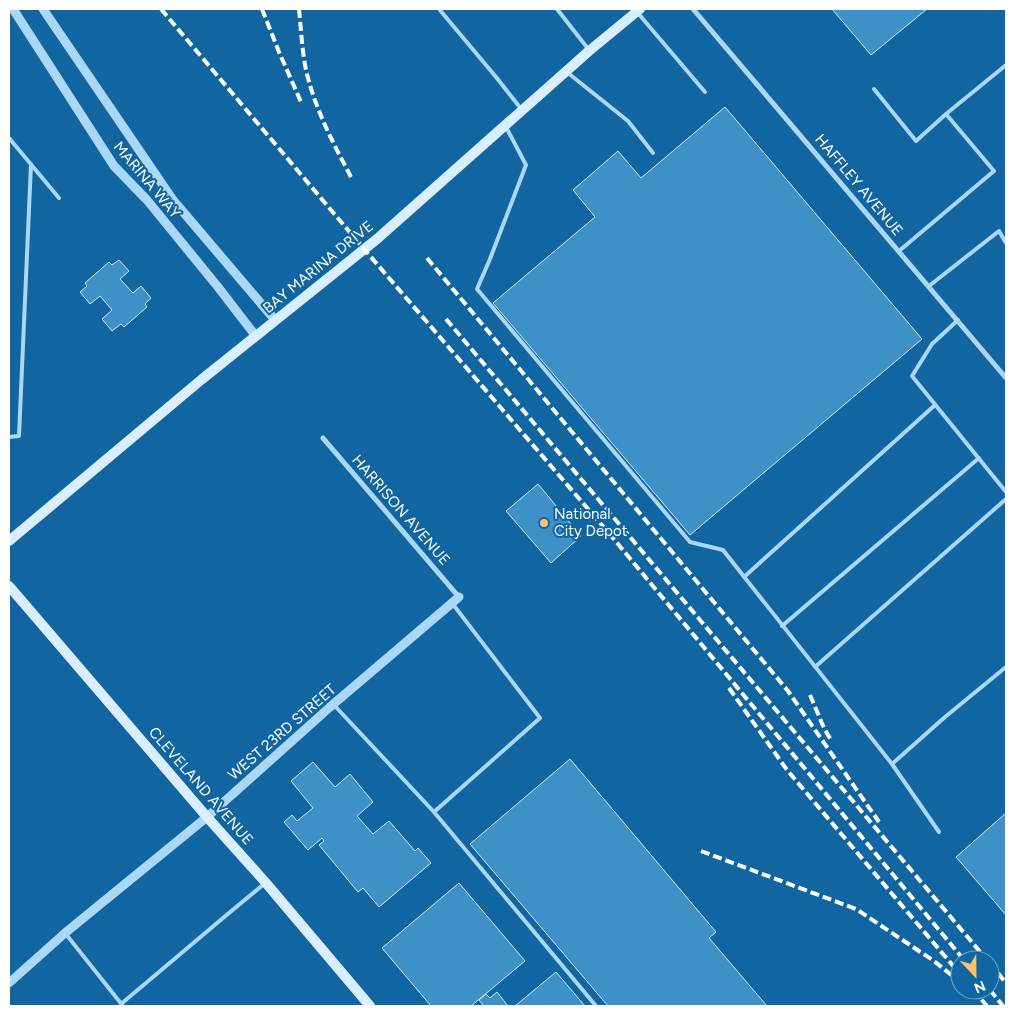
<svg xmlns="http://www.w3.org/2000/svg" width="1015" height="1015" font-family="Figtree,sans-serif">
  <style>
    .building { fill: #3e90c8; stroke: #d2ecfe }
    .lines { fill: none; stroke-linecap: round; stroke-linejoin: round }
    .service { stroke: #a9d7f5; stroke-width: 4 }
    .minor { stroke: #a9d7f5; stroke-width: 5 }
    .tertiary { stroke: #a9d7f5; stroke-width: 9 }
    .secondary { stroke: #d9eefe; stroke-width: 10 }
    .rail { stroke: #fff; stroke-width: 4; stroke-dasharray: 9 4; stroke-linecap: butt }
    .poi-dot { fill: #ffbf6d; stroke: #1165a0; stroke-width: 2 }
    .labels { text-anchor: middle; stroke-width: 4; stroke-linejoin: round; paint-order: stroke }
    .street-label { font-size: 15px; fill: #fff; stroke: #1165a0 }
    .poi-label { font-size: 15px; fill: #fff; stroke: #1165a0; text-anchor: start }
  </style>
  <rect width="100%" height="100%" fill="#1165a0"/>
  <!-- building -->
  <path class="building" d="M832,9H927L871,55Z
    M725,107L922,339L690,535L493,303L595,217L573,190L618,151L641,178Z
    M119,260L129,271L120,279L133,293L141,286L151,298L145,304L147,307L124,327L121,324L112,331L102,319L112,310L100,296L90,304L80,292L87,286L85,283L109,262L112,265Z
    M538,484L581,536L551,563L506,511Z
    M570,759L716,932L709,938L767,1006H608L470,844Z
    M313,762L335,787L350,774L373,802L357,816L373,834L389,821L415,851L418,848L431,863L379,907L363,888L358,892L319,845L324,841L322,838L308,850L284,822L292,815L297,821L313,808L291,781Z
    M1006,813V915L956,857Z
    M459,883L525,961L471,1006H431L382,948Z
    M556,972L585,1006H515Z
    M497,992L508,1006H481L483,1005L479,1000L486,994L490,998Z"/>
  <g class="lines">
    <!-- service -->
    <path class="service" d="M439,9L496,77L522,110
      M557,9L589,50
      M637,12L705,92
      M568,73L628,121L653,153
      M874,89L916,141L946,114L994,171L899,251
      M946,114L1006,65
      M506,127L526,165L490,259L477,289L690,542L723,550L892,764L939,832
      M9,138L59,198
      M929,286L999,231L1006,243
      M958,320L932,344L912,376L1006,492
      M9,437L19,436L31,164
      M744,577L935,405
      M782,626L979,458
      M815,667L1006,499
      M334,705L434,812L540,718L452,603
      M892,764L945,717L1006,667
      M434,812L596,1006
      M65,933L123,1006
      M121,1004L223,918L264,884"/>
    <!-- minor -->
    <path class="minor" d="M693,9L1006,378
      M323,438L459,597"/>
    <!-- tertiary -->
    <path class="tertiary" d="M13,9L114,166L147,200L218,287L255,335
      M43,9L173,200L275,320
      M9,983L65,933L207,817L330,707L459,597"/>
    <!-- secondary -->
    <path class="secondary" d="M9,541L201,380L377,239L589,51L640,9
      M9,586L207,817L266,883L370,1006"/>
    <!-- rail -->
    <path class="rail" d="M161,9L364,249L613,538L964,960
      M262,9L279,52L301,102
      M299,9C301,29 302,50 306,70C315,109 333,143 351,177
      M427,258L788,691L879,822
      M446,319L987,960
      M729,688L787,770L960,974
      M810,695L824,728L832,742
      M701,851L856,909L934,961L960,982
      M990,963L1006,983
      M973,990L987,1006
      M990,990L1003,1006"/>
  </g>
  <!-- markers -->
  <circle class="poi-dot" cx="544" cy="523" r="5"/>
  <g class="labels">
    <!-- street labels -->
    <g class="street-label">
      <text transform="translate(147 180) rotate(50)" y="5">MARINA WAY</text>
      <text transform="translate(859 185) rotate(50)" y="5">HAFFLEY AVENUE</text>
      <text transform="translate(318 267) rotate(-39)" y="5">BAY MARINA DRIVE</text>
      <text transform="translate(401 510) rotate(49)" y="5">HARRISON AVENUE</text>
      <text transform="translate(282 732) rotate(-41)" y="5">WEST 23RD STREET</text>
      <text transform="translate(201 786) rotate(49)" y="5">CLEVELAND AVENUE</text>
    </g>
    <!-- poi labels -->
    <g class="poi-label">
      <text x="554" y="519">National<tspan x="554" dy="17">City Depot</tspan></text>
    </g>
  </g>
  <!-- border -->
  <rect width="1015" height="1015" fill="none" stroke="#ffffff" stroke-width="20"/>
  <!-- north arrow -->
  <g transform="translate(975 975) rotate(158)"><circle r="24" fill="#1165a0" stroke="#70a3c6"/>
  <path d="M0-4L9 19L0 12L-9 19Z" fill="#ffbf6d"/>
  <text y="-8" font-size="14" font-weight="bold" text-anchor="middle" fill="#ffffff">N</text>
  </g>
</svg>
